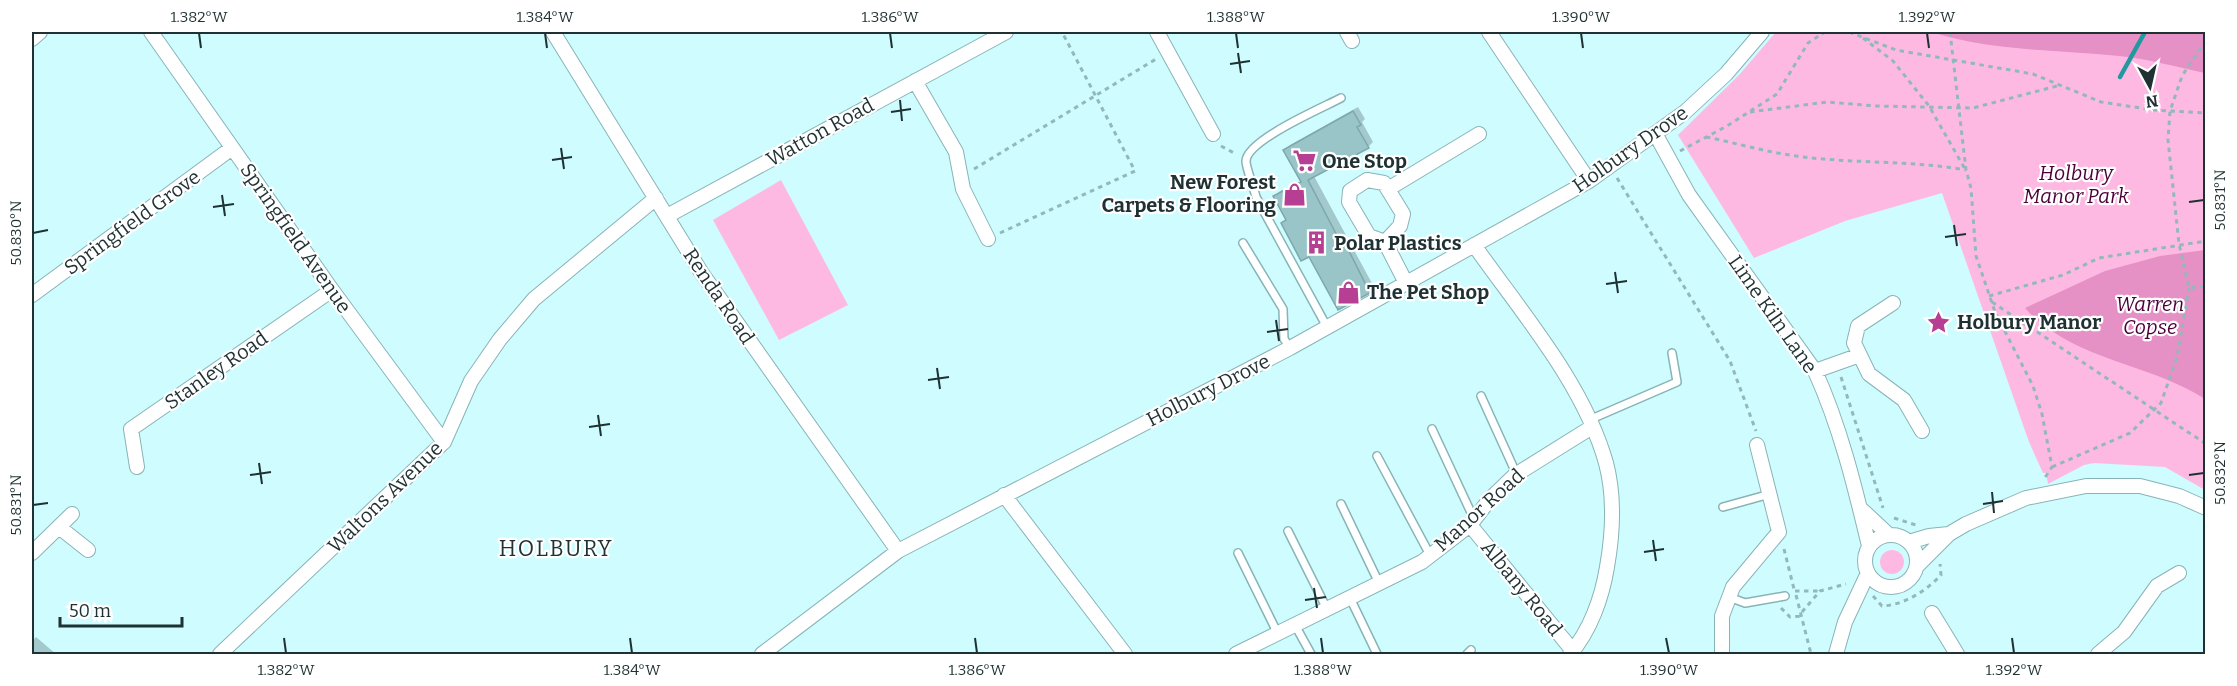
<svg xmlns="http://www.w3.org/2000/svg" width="2237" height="686" font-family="Bitter,serif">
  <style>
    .green { fill: #feb9e3 }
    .forest { fill: #e591c6 }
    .shadow { fill: #0003 }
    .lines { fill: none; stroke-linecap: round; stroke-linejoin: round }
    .stream { stroke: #23989f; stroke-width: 4.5 }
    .building { fill: #99c5c8; stroke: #7da8ab; stroke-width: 1.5 }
    .service-casing { stroke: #88b4b6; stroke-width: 10 }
    .minor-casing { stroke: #88b4b6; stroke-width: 16 }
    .path { stroke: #93b8ba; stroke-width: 3; stroke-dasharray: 4.5 4.5; stroke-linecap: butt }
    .service { stroke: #fff; stroke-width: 7 }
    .minor { stroke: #fff; stroke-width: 14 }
    .ticks { fill: none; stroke: #1f3132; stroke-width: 2 }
    .labels { text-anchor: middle; stroke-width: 4.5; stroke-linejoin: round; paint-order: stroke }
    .street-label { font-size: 20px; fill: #1f3132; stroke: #fff }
    .poi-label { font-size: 20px; font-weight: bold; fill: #1f3132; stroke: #fff; text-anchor: start }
    .park-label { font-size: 20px; font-style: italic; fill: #4c003a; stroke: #fff }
    .quarter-label { font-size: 22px; letter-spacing: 1.5px; fill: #1f3132; stroke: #fff }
    .neatline { fill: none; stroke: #1f3132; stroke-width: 2 }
    .ticks-label { font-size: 15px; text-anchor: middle; fill: #1f3132 }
  </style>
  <rect width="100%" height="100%" fill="#cefcff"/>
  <!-- green -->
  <path class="green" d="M1776,32H2205V490L2165,467L2094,463L2084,465L2048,484L2046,473H2043L2029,442L1942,193L1845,221L1754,258L1678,135L1739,75Z
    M781,180L848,305L779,340L713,220Z
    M1880 562a12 12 0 1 1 24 0a12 12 0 1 1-24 0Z"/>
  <!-- forest -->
  <path class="forest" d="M1931,32H2205V73C2177,67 2148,59 2119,56C2054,49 1995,52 1931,32Z
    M2205,250V399C2148,362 2073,361 2025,308L2105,271L2160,256Z"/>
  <!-- shadow -->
  <path class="shadow" d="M1358,107L1365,119L1362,122L1373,142L1368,147L1314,176L1374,287L1369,292L1310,255L1282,223L1287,219L1275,196L1280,191L1302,181L1285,150L1290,145Z
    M36,637L56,654H32V642Z"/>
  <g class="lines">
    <!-- stream -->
    <path class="stream" d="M2120,77L2145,32"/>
  </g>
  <!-- building -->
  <path class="building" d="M1353,111L1361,125L1357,127L1369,148L1308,180L1342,245L1345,243L1370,293L1338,310L1309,257L1301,261L1281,223L1286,220L1273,196L1301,182L1283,150Z"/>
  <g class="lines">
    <defs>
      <path id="service" d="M1243,243L1283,309L1284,339L1290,348
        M1327,327L1256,197C1254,188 1246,168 1246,161C1247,140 1322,108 1341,98
        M1481,396L1516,473
        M1589,420L1677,382L1672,353
        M1432,429L1474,519
        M1377,456L1430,555
        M1341,504L1379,583
        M1723,507L1770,494
        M1288,531L1327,609
        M1238,553L1278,634
        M1729,597L1745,603L1785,596
        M1350,598L1377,654
        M1295,625L1311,654
        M1467,654L1471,650"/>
      <path id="minor" d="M151,32L332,290L444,442
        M553,32L701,272L898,551
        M1157,32L1213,134
        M1347,32L1352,41
        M1489,32L1589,181
        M32,39L40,32
        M915,81L956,152L963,189L988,239
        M1656,135L1689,195L1815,371C1840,426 1855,487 1869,546
        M1388,189L1479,134
        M667,216L1006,32
        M1385,242L1400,226L1403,214L1384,183L1367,180L1350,191L1349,202L1369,236L1385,242L1406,283
        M1474,245C1521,312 1584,384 1606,463C1615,497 1613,533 1607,567C1602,598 1590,631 1570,654
        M32,295L232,148
        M1893,303L1858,326L1854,343L1869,374L1904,400L1922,431
        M1815,371L1860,355
        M137,467L131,429L332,290
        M1004,495L1125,654
        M1860,508L1889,535
        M1470,525L1573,651
        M59,527L88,550
        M1865 561a26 26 0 1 1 52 0a26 26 0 1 1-52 0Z
        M1909,542L1929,536L1949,534
        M32,553L72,514
        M1917,566L1949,534L1966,524L2026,498L2086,486H2140L2179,496L2206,508
        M1932,613L1957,654
        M220,654L444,442L471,381L500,339L534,299L656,198
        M762,654L898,551L1290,348L1589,181L1685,112L1726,74L1762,32
        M1236,654L1422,562L1470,525L1490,499L1515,475L1592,427
        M1722,654V616L1733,587L1779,532L1757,445
        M1836,654L1845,622L1868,573
        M2098,654L2124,632L2157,586L2179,573"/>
    </defs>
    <!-- service casing -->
    <use href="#service" class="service-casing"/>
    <!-- minor casing -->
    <use href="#minor" class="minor-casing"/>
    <!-- path -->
    <path class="path" d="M1849,32L1896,50L2033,74L2101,102L2154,110L2206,113
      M1950,32L1966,170L1971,188L1976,256L1995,312L2033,386L2042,414L2052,467L2044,479
      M1863,38L1893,61L1929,106L1965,169
      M2206,40L2182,76L2170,111L2168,140L2179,244L2189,288L2206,286
      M1750,112L1827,102L1876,106L1973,108L2057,86
      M1706,137C1736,143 1766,152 1796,156C1853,164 1910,160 1966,170
      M1221,146L1236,154
      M1680,151L1727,126L1777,94L1808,43L1825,32
      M974,169L1156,59
      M1617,178L1730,361L1756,431
      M1000,233L1135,171L1062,32
      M1989,296L2063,275L2099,258L2206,241
      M1992,302L2206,444
      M1841,377L1883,508
      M2052,467L2130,433L2161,403L2177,357L2189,288
      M1894,518L1916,525
      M1784,549L1794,589
      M1795,591H1818
      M1796,595L1811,654
      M1873,596L1882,606C1904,605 1926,591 1941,575L1940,564
      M1781,608L1790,617L1803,616
      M1802,612L1820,591L1846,584"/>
    <!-- service -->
    <use href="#service" class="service"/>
    <!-- minor -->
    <use href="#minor" class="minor"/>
  </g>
  <!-- ticks -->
  <path class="ticks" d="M199,33L201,48M545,33L547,48M890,33L892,48M1236,33L1238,48M1581,33L1583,48M1927,33L1929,48M1238,53L1241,73M1230,64L1250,61M900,100L902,121M891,112L911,109M561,148L564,169M552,160L572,157M222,195L225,216M2189,202L2204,200M213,207L234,204M1954,225L1957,246M33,233L48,230M1945,237L1966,234M1615,272L1618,293M1606,284L1627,281M1276,320L1279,341M1267,332L1288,329M937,368L940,389M928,380L949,377M598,415L601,436M589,427L610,424M259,463L262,484M250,475L271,472M2189,475L2204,473M1992,492L1994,513M1983,504L2003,501M33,505L48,503M1653,540L1656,561M1644,552L1664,549M1314,588L1317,608M1305,600L1326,597M284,638L286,653M630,638L632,653M975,638L977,653M1321,638L1323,653M1666,638L1669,653M2012,638L2014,653"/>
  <!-- icons -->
  <defs>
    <symbol id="supermarket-bare" viewBox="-9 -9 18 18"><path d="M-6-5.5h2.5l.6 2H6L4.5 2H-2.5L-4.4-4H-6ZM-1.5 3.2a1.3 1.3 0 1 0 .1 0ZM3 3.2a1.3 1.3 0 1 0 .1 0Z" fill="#b73f93" stroke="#fff" stroke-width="2.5" paint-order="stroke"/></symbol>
    <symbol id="shop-bare" viewBox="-9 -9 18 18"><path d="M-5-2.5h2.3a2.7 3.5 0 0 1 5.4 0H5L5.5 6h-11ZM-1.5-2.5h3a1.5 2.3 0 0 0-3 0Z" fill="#b73f93" stroke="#fff" stroke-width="2.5" paint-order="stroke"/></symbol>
    <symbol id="building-bare" viewBox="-9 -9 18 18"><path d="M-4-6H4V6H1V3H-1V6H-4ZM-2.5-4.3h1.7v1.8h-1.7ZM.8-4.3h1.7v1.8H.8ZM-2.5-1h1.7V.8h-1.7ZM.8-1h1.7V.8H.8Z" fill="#b73f93" stroke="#fff" stroke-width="2.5" paint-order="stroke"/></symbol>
    <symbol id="sight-bare" viewBox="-9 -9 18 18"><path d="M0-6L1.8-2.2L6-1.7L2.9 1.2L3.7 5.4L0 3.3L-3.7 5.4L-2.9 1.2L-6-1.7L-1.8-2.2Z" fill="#b73f93" stroke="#fff" stroke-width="2.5" paint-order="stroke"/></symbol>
  </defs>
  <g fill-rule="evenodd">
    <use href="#supermarket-bare" x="1288" y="144" width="33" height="33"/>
    <use href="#shop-bare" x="1278" y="178" width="33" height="33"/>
    <use href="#building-bare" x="1300" y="226" width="33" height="33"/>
    <use href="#shop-bare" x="1332" y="276" width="33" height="33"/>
    <use href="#sight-bare" x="1922" y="306" width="33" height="33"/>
  </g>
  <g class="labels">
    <!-- street labels -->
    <g class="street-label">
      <text transform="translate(820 132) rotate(-29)" y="7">Watton Road</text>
      <text transform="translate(1630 149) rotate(-35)" y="7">Holbury Drove</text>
      <text transform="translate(132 222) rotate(-36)" y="7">Springfield Grove</text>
      <text transform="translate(296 238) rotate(55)" y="7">Springfield Avenue</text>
      <text transform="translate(719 296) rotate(56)" y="7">Renda Road</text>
      <text transform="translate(1773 314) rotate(55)" y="7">Lime Kiln Lane</text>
      <text transform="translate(216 370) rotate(-35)" y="7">Stanley Road</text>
      <text transform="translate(1208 390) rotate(-27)" y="7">Holbury Drove</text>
      <text transform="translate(385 497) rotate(-44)" y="7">Waltons Avenue</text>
      <text transform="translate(1479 510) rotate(-42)" y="7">Manor Road</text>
      <text transform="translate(1522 588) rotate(51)" y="7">Albany Road</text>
    </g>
    <!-- poi labels -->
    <g class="poi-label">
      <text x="1322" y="168">One Stop</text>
      <text x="1276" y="189" text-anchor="end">New Forest<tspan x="1276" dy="23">Carpets &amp; Flooring</tspan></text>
      <text x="1334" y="250">Polar Plastics</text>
      <text x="1367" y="299">The Pet Shop</text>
      <text x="1957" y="329">Holbury Manor</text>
    </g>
    <!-- park labels -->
    <g class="park-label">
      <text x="2076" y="180">Holbury<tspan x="2076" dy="23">Manor Park</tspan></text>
      <text x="2150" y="311">Warren<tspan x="2150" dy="23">Copse</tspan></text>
    </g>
    <!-- quarter labels -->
    <g class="quarter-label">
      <text x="556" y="556">HOLBURY</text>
    </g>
  </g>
  <!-- border -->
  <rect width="2237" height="686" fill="none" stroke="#ffffff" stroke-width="66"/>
  <!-- north arrow -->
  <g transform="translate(2150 87) rotate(172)" stroke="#ffffff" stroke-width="4.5" paint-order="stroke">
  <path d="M0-4.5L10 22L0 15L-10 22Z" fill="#1f3132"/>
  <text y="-9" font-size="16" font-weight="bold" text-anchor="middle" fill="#1f3132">N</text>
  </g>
  <!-- scale -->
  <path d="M60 617v9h122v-9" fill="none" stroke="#1f3132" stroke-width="3"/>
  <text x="69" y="617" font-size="18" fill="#1f3132" stroke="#ffffff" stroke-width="4.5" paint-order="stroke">50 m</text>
  <rect x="33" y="33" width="2171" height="620" class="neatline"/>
  <g class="ticks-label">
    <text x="199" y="22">1.382°W</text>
    <text x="545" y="22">1.384°W</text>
    <text x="890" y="22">1.386°W</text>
    <text x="1236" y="22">1.388°W</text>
    <text x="1581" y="22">1.390°W</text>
    <text x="1927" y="22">1.392°W</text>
    <text transform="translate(2220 200) rotate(-90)" y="5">50.831°N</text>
    <text transform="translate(16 233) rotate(-90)" y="5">50.830°N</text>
    <text transform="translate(2220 473) rotate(-90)" y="5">50.832°N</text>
    <text transform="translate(16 505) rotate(-90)" y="5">50.831°N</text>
    <text x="286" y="675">1.382°W</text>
    <text x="632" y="675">1.384°W</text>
    <text x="977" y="675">1.386°W</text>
    <text x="1323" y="675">1.388°W</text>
    <text x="1669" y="675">1.390°W</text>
    <text x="2014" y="675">1.392°W</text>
  </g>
</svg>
